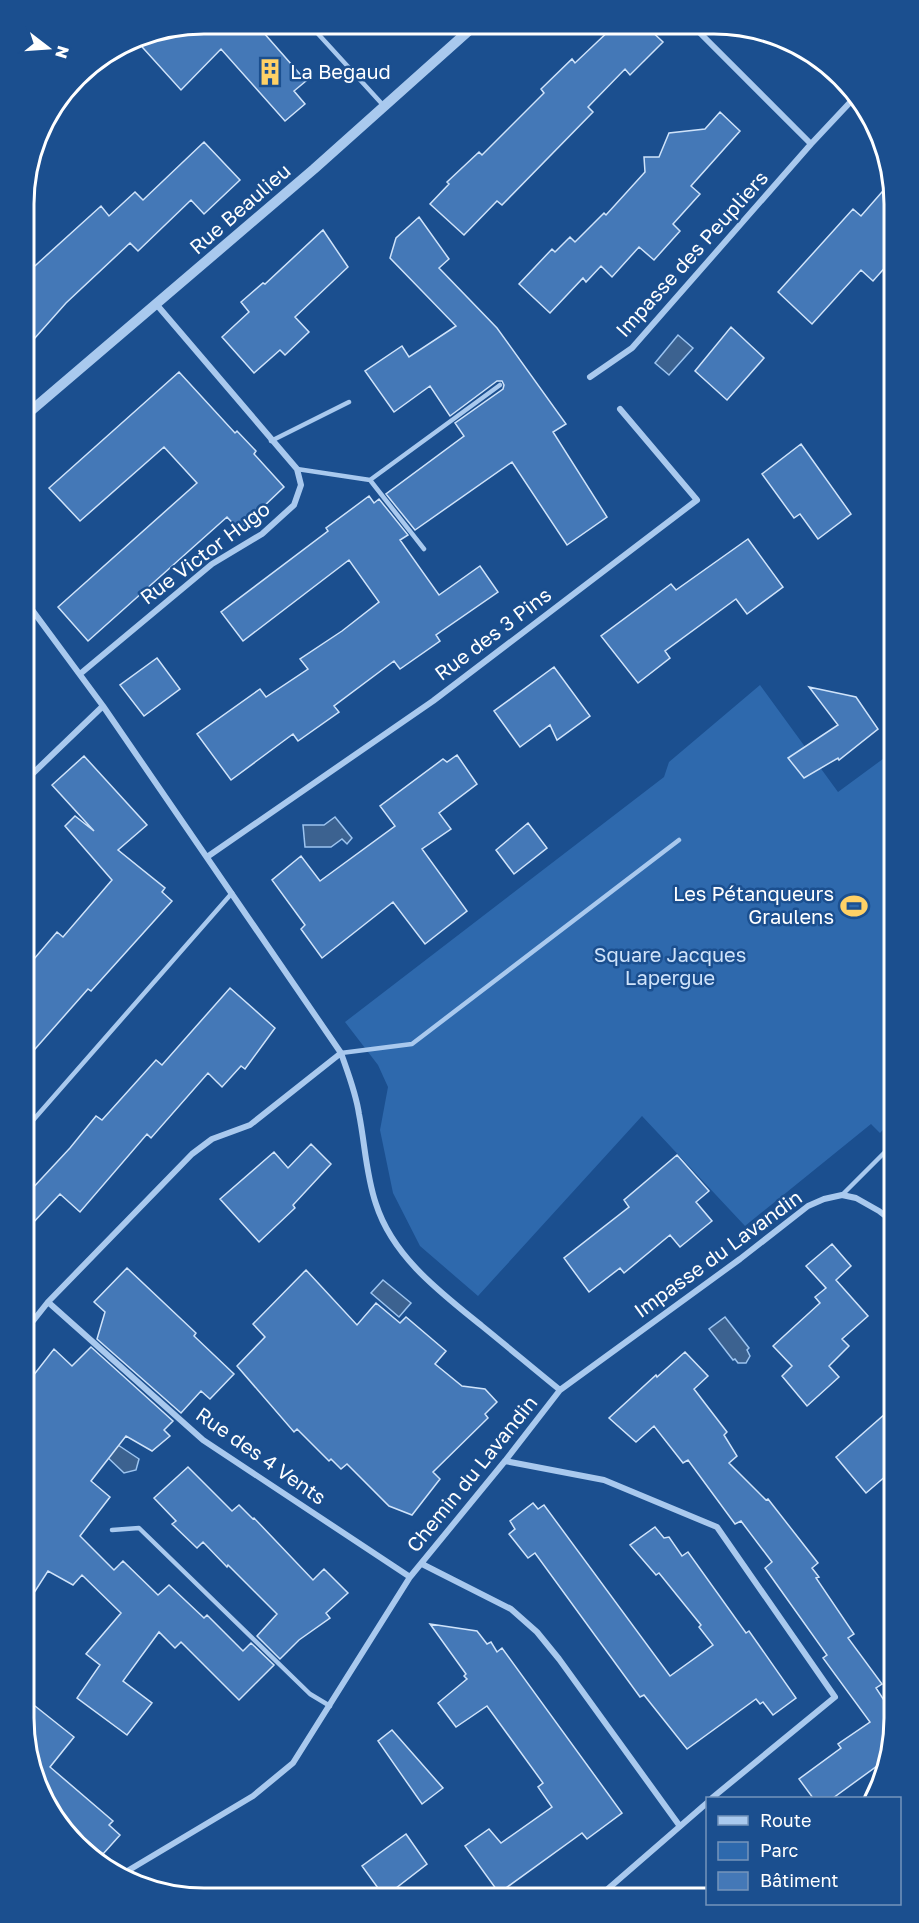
<svg xmlns="http://www.w3.org/2000/svg" width="919" height="1923" font-family="'Golos Text',sans-serif">
  <style>
    .green { fill: #2e69ad }
    .water { fill: #3c6290; stroke: #9cc4f0; stroke-width: 1.5 }
    .building { fill: #4478b7; stroke: #cfe3fa; stroke-width: 1.5 }
    .lines { fill: none; stroke-linecap: round; stroke-linejoin: round }
    .service { stroke: #a9c9ee; stroke-width: 4.5 }
    .minor { stroke: #a9c9ee; stroke-width: 6 }
    .tertiary { stroke: #a9c9ee; stroke-width: 10 }
    .labels { text-anchor: middle; stroke-width: 5; stroke-linejoin: round; paint-order: stroke }
    .poi-label { font-size: 20px; fill: #fff; stroke: #1b4f8f; text-anchor: start }
    .street-label { font-size: 20px; fill: #fff; stroke: #1b4f8f }
    .park-label { font-size: 20px; fill: #cfe3fa; stroke: #1b4f8f }
    .rim { fill: none; stroke: #fff; stroke-width: 3 }
  </style>
  <rect width="100%" height="100%" fill="#1b4f8f"/>
  <!-- green -->
  <path class="green" d="M760,685L838,792L891,753L892,1120L880,1133L871,1124L745,1226L642,1116L478,1296L420,1246L393,1193L380,1130L388,1087L378,1065L345,1022L664,777L669,762Z"/>
  <!-- water -->
  <path class="water" d="M678,335L693,348L669,375L655,363Z
    M335,817L352,838L347,844L342,839L331,847H305L303,825H324Z
    M383,1280L411,1303L399,1317L371,1293Z
    M725,1317L749,1348L747,1350L750,1356L746,1363H738L735,1359L733,1360L709,1329Z
    M106,1437L139,1459L136,1470L124,1473L103,1453Z"/>
  <!-- building -->
  <path class="building" d="M204,24H256L306,81L294,91L305,104L285,121L221,49L181,90L134,38Z
    M613,27H647L663,42L630,75L625,69L588,107L593,112L502,205L497,201L464,235L430,204L449,184L447,182L479,152L482,155L544,93L541,89L572,59L575,63Z
    M720,112L740,131L691,186L700,194L673,224L680,231L654,260L639,247L612,277L601,266L586,282L583,278L550,313L519,284L552,249L555,252L570,237L575,242L604,213L606,215L645,172L644,157H659L669,133L705,129Z
    M204,142L240,180L204,214L191,200L138,251L130,243L66,303L26,348V274L101,206L109,216L135,192L143,200Z
    M889,184V263L873,281L861,270L812,324L778,292L853,209L861,216Z
    M419,217L449,259L439,268L497,328L566,424L553,432L607,517L567,545L512,462L415,530L386,494L464,436L455,423L503,389L504,385L502,381H497L450,416L430,386L394,412L365,371L402,346L409,357L456,326L390,258L396,238Z
    M323,230L348,267L295,317L309,332L285,355L280,350L254,373L222,337L249,312L241,302L263,283L265,284Z
    M731,327L764,358L727,400L695,371Z
    M179,372L235,433L237,431L256,451L254,454L284,487L239,530L227,517L88,641L58,607L197,483L164,447L80,521L49,488Z
    M801,444L851,514L818,539L800,514L794,518L762,474Z
    M369,496L374,503L379,499L408,535L400,540L439,595L480,566L498,592L436,635L440,641L400,669L394,661L334,706L339,712L298,741L293,734L231,780L197,734L260,689L266,697L308,669L300,659L342,631L379,602L349,560L243,641L221,612L328,531L326,528Z
    M748,539L783,587L747,614L736,599L665,651L670,658L638,683L601,636L671,584L676,590Z
    M157,658L180,689L144,716L120,685Z
    M554,667L590,716L557,740L550,725L520,747L494,711Z
    M809,687L856,697L878,729L839,760L838,758L804,778L788,758L838,725Z
    M457,755L477,784L439,813L451,829L422,849L467,911L425,944L393,902L322,958L301,929L305,925L272,880L301,856L320,881L395,826L380,806L443,759L447,762Z
    M84,756L147,825L118,850L165,888L162,892L172,901L91,991L88,989L28,1057V966L57,932L63,937L112,880L65,826L75,816L94,831L52,785Z
    M528,823L547,848L514,874L496,850Z
    M230,988L275,1028L245,1069L241,1066L222,1087L208,1073L151,1138L147,1134L80,1212L60,1194L29,1227V1192L70,1148L96,1116L102,1120L156,1060L162,1065Z
    M311,1144L331,1164L293,1205L295,1208L259,1242L220,1199L274,1152L288,1168Z
    M677,1155L709,1191L696,1202L712,1221L680,1247L670,1235L624,1273L620,1268L589,1292L564,1258L629,1207L624,1200Z
    M832,1244L851,1266L836,1280L868,1316L842,1339L849,1346L829,1366L839,1377L807,1406L782,1376L792,1366L773,1346L820,1303L815,1297L826,1288L806,1266Z
    M127,1268L196,1333L194,1336L234,1374L210,1399L201,1391L181,1413L97,1339L105,1312L94,1302Z
    M306,1270L357,1325L376,1303L400,1323L406,1317L446,1351L435,1364L462,1386L485,1389L497,1402L485,1414L488,1418L433,1472L440,1479L412,1515L389,1506L347,1464L341,1469L331,1459L329,1461L297,1429L294,1432L237,1366L265,1337L253,1324Z
    M91,1347L173,1421L164,1430L170,1436L152,1451L126,1436L91,1481L110,1497L80,1536L114,1570L123,1561L158,1595L169,1585L204,1618L207,1615L243,1651L251,1643L274,1665L239,1700L181,1642L175,1648L159,1632L123,1681L152,1703L127,1735L77,1698L100,1665L86,1654L121,1613L82,1575L73,1585L48,1571L30,1599L29,1381L54,1349L72,1366Z
    M685,1352L708,1376L694,1389L727,1432L724,1435L737,1456L729,1463L766,1500L768,1499L818,1563L812,1568L819,1577L816,1578L854,1634L848,1638L882,1684L876,1688L889,1708L894,1704L895,1731L888,1758L833,1798H813L799,1779L841,1748L838,1744L870,1722L823,1658L827,1655L765,1568L772,1562L741,1521L735,1524L688,1460L683,1463L654,1426L636,1442L609,1418L656,1375L657,1377Z
    M893,1407L894,1469L866,1493L836,1457Z
    M188,1467L232,1511L239,1505L253,1519L254,1518L313,1580L324,1569L348,1593L326,1613L330,1618L299,1640L280,1659L257,1636L277,1614L228,1565L227,1567L203,1542L197,1548L172,1524L176,1521L154,1498Z
    M533,1503L538,1509L544,1505L670,1676L713,1645L699,1627L701,1625L659,1573L656,1575L630,1545L655,1527L664,1538L669,1537L682,1556L688,1552L746,1633L749,1631L796,1698L773,1715L763,1702L760,1704L756,1699L687,1749L644,1695L640,1697L535,1553L528,1558L509,1534L515,1529L510,1521Z
    M430,1624L477,1631L487,1644L491,1642L497,1652L502,1648L622,1813L587,1839L582,1833L499,1893L465,1846L489,1829L501,1843L552,1807L538,1787L543,1783L487,1706L456,1727L438,1703L467,1679L464,1676L466,1674Z
    M30,1702L74,1737L50,1767L113,1821L109,1825L120,1835L103,1854L50,1809L30,1766Z
    M392,1730L443,1788L422,1804L378,1741Z
    M406,1834L427,1864L387,1895H383L362,1866Z"/>
  <g class="lines">
    <!-- service -->
    <path class="service" d="M310,25L383,105
      M271,441L349,402
      M297,469L370,480L424,549
      M370,480L500,385
      M341,1053L412,1044L679,840
      M28,1126L232,893
      M842,1195L892,1145
      M112,1530L139,1528L310,1694L330,1706"/>
    <!-- minor -->
    <path class="minor" d="M694,27L811,144L856,96
      M590,377L632,348L811,144
      M27,603L103,706L341,1053C348,1073 356,1093 359,1114C365,1144 366,1175 376,1204C393,1257 440,1292 482,1326C508,1347 534,1369 560,1390L505,1461L410,1577L293,1763L253,1796L124,1873
      M80,674L212,564L262,534L294,505L301,485L297,469L157,305
      M27,779L103,706
      M207,857L433,701L697,500L620,409
      M48,1302L203,1440L410,1577
      M29,1326L48,1302L192,1154L212,1139L250,1125L341,1053
      M560,1390L740,1259L808,1206L824,1199L842,1195L856,1198L879,1211L888,1218L893,1228
      M505,1461L604,1480L717,1527L835,1697L712,1798
      M422,1564L511,1609L537,1632L559,1659L679,1825
      M602,1894L708,1802"/>
    <!-- tertiary -->
    <path class="tertiary" d="M26,415L314,169L474,26"/>
  </g>
  <!-- icons -->
  <defs>
    <symbol id="building-bare" viewBox="-9 -9 18 18"><path d="M-4-6H4V6H1V3H-1V6H-4ZM-2.5-4.3h1.7v1.8h-1.7ZM.8-4.3h1.7v1.8H.8ZM-2.5-1h1.7V.8h-1.7ZM.8-1h1.7V.8H.8Z" fill="#ffd166" stroke="#1b4f8f" stroke-width="2.5" paint-order="stroke"/></symbol>
    <symbol id="stadium-bare" viewBox="-9 -9 18 18"><path d="M0-5a6.5 5 0 1 0 0 10a6.5 5 0 1 0 0-10ZM-3.5-1.8h7v3.6h-7Z" fill="#ffd166" stroke="#1b4f8f" stroke-width="2.5" paint-order="stroke"/></symbol>
  </defs>
  <g fill-rule="evenodd">
    <use href="#building-bare" x="251" y="53" width="38" height="38"/>
    <use href="#stadium-bare" x="835" y="887" width="38" height="38"/>
  </g>
  <g class="labels">
    <!-- poi labels -->
    <g class="poi-label">
      <text x="290" y="79">La Begaud</text>
      <text x="834" y="901" text-anchor="end">Les Pétanqueurs<tspan x="834" dy="23">Graulens</tspan></text>
    </g>
    <!-- street labels -->
    <g class="street-label">
      <text transform="translate(240 209) rotate(-41)" y="7">Rue Beaulieu</text>
      <text transform="translate(692 254) rotate(-48)" y="7">Impasse des Peupliers</text>
      <text transform="translate(205 553) rotate(-37)" y="7">Rue Victor Hugo</text>
      <text transform="translate(493 634) rotate(-37)" y="7">Rue des 3 Pins</text>
      <text transform="translate(718 1254) rotate(-36)" y="7">Impasse du Lavandin</text>
      <text transform="translate(261 1456) rotate(35)" y="7">Rue des 4 Vents</text>
      <text transform="translate(472 1474) rotate(-51)" y="7">Chemin du Lavandin</text>
    </g>
    <!-- park labels -->
    <g class="park-label">
      <text x="670" y="962">Square Jacques<tspan x="670" dy="23">Lapergue</tspan></text>
    </g>
  </g>
  <!-- crop -->
  <path d="M0 0H919V1923H0ZM204 34H714A170 170 0 0 1 884 204V1718A170 170 0 0 1 714 1888H204A170 170 0 0 1 34 1718V204A170 170 0 0 1 204 34Z" fill="#1b4f8f" fill-rule="evenodd"/>
  <path class="rim" d="M204 34H714A170 170 0 0 1 884 204V1718A170 170 0 0 1 714 1888H204A170 170 0 0 1 34 1718V204A170 170 0 0 1 204 34Z"/>
  <!-- legend -->
  <rect x="706" y="1797" width="195" height="108" fill="#1b4f8f" stroke="#7695bc" stroke-width="1.5"/>
  <rect x="718" y="1816" width="30" height="9" fill="#a9c9ee" stroke="#7695bc" stroke-width="1.5"/>
  <text x="760" y="1827" font-size="18" fill="#ffffff">Route</text>
  <rect x="718" y="1842" width="30" height="18" fill="#2e69ad" stroke="#7695bc" stroke-width="1.5"/>
  <text x="760" y="1857" font-size="18" fill="#ffffff">Parc</text>
  <rect x="718" y="1872" width="30" height="18" fill="#4478b7" stroke="#7695bc" stroke-width="1.5"/>
  <text x="760" y="1887" font-size="18" fill="#ffffff">Bâtiment</text>
  <!-- north arrow -->
  <g transform="translate(48 48) rotate(107)" stroke="#1b4f8f" stroke-width="4.5" paint-order="stroke">
  <path d="M0-4.5L10 22L0 15L-10 22Z" fill="#ffffff"/>
  <text y="-9" font-size="16" font-weight="bold" text-anchor="middle" fill="#ffffff">N</text>
  </g>
</svg>
